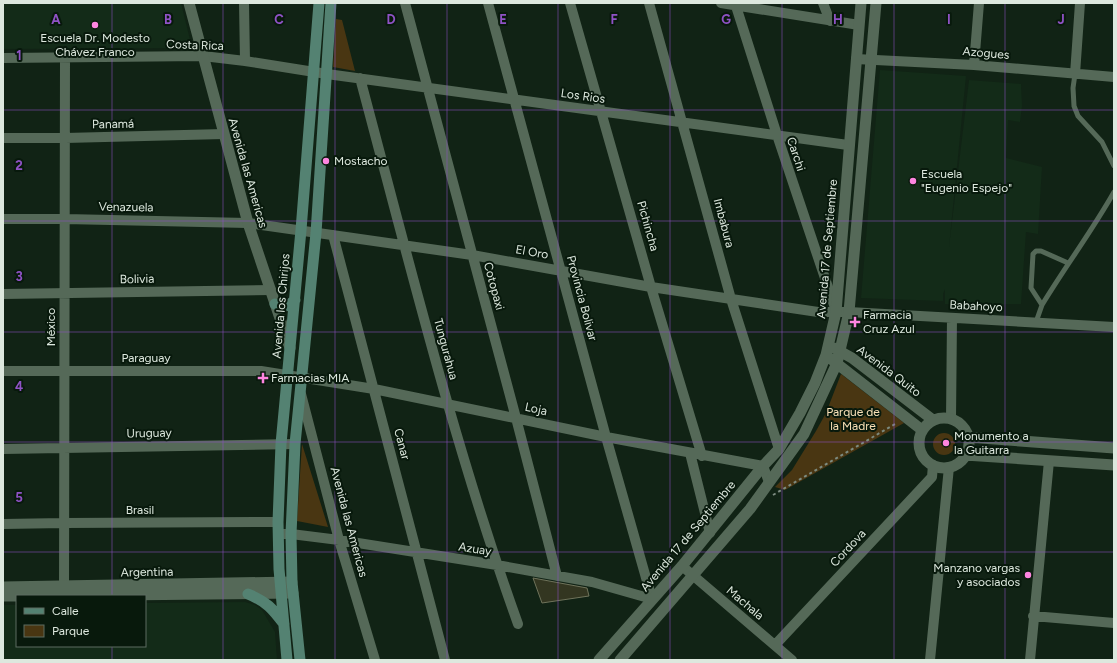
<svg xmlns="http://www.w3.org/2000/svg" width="1117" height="663" font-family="Figtree,sans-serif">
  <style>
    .built { fill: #132b18 }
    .green { fill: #493612 }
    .building { fill: #333621; stroke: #6f735b }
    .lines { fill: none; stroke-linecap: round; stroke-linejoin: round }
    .path { stroke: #7d8b80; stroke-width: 2; stroke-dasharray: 3 3; stroke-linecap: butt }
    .service { stroke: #556958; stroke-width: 5 }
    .minor { stroke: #556958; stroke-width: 10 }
    .tertiary { stroke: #556958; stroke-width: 11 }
    .secondary { stroke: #548272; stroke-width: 11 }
    .grid { fill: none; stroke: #8f52c5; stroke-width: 1; stroke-opacity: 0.55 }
    .poi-dot { fill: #fe85e0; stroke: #08190c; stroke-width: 1.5 }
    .labels { text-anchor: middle; stroke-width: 4; stroke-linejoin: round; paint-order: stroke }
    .poi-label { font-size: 12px; fill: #dde8de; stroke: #08190c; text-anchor: start }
    .street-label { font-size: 12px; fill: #dde8de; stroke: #08190c }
    .park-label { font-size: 12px; fill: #f9e0b7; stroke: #08190c }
    .grid-label { font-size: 13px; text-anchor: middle; font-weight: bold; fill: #8f52c5; stroke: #08190c; stroke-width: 4; stroke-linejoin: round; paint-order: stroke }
  </style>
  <rect width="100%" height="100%" fill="#112315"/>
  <!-- built -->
  <path class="built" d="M3,3H181L192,48L3,49Z
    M880,70L966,76L949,247L969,80L1021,84L1022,106L1020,122L1008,120L1006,158L1042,167L1038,234L1026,232L1021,304H945V289L943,294V301L861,298Z
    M245,602L255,605L262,610L275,632L277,660H3V605H17V646H145V603Z"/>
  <!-- green -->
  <path class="green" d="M336,19L342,20L355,71L333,67Z
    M841,374L904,423L785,490L775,487L792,470L816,431L826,413Z
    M933 444a11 11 0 1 1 22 0a11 11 0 1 1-22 0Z
    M302,444L328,527L297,521Z"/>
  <!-- building -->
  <path class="building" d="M533,578L587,588L589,596L542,603Z"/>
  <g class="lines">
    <!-- path -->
    <path class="path" d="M773,495L897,423"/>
    <!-- service -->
    <path class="service" d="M1075,74L1073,88L1074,106L1078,116L1102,142L1114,166
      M1068,263L1041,251H1036L1033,254L1031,288L1042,305C1065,267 1092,231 1114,192
      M1036,322L1042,305"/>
    <!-- minor -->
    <path class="minor" d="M244,3L245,61
      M405,3L516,418L557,576
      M488,3L606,437L652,599
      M570,3L651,287L702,456
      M649,3L731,299L779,449
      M721,3L859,25
      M735,3L777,135L836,311
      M823,3L830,21
      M3,58L203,56L245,61L327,74L848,145
      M856,59L974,65L1114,77
      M974,65L979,3
      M1075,74L1080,3
      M360,78C409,261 454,446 518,624
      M3,138H65L224,134
      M3,219H65L248,223L472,255L651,287L818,312H849L1114,327
      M333,235L445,660
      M3,294L271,290
      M3,371H261L374,389L606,437L763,466L769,482
      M301,394L339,540L375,660
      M951,419L952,318
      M3,449L295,444
      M690,453L710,533
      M3,524L64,523L278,522
      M278,534H291L339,540L497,565L592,582L652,599
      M682,566L792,660
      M64,594L65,57
      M1033,616L1114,623
      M775,645L932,477L933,465
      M930,660L949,467
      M1030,660L1049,461"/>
    <!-- tertiary -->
    <path class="tertiary" d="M189,3L248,223L290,348
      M834,348L852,358L933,420
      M831,359L922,430
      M919 443a25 25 0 1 1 50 0a25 25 0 1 1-50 0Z
      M968,437L1114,448
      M965,455L1114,465
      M3,587L292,582
      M3,596H17
      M25,596L293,593
      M599,660L682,566L763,466L779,449L800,413L815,383L826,355L836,312L861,3
      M620,660L750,509L804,434L837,363L849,312L876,3"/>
    <!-- secondary -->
    <path class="secondary" d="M275,304C283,308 289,306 295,300
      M248,594C267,602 272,608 284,624
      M287,660L279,569L278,522L281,444L301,230L319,3
      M300,660L292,582L291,534L295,444L316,233L331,3"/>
  </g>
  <!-- grid -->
  <path class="grid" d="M112,3V596M223,3V660M335,3V660M447,3V660M558,3V660M670,3V660M782,3V660M894,3V660M1005,3V660M3,110H1114M3,221H1114M3,332H1114M3,442H1114M3,552H1114M112,646V660"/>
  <!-- markers -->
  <g class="poi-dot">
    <circle cx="95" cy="25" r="4"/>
    <circle cx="326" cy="161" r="4"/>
    <circle cx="913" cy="181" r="4"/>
    <path d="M853 316h4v4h4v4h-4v4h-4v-4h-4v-4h4z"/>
    <path d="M261 372h4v4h4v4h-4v4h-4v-4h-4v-4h4z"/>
    <circle cx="946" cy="443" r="4"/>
    <circle cx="1028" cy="575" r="4"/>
  </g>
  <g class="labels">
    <!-- poi labels -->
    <g class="poi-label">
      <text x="95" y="42" text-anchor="middle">Escuela Dr. Modesto<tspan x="95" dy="14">Chávez Franco</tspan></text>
      <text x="334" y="165">Mostacho</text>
      <text x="921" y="178">Escuela<tspan x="921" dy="14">"Eugenio Espejo"</tspan></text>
      <text x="863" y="319">Farmacia<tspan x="863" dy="14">Cruz Azul</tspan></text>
      <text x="271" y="382">Farmacias MIA</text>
      <text x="954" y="440">Monumento a<tspan x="954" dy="14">la Guitarra</tspan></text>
      <text x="1020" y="572" text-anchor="end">Manzano vargas<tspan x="1020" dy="14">y asociados</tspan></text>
    </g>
    <!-- street labels -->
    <g class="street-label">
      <text transform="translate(195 45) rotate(2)" y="4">Costa Rica</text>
      <text transform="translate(986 53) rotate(5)" y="4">Azogues</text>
      <text transform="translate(583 96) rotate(8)" y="4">Los Rios</text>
      <text transform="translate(113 124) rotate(-1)" y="4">Panamá</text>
      <text transform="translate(796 154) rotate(72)" y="4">Carchi</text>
      <text transform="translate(248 173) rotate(74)" y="4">Avenida las Americas</text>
      <text transform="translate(126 207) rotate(1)" y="4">Venazuela</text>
      <text transform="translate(724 223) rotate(75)" y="4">Imbabura</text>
      <text transform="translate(648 226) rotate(74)" y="4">Pichincha</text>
      <text transform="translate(827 249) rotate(-85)" y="4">Avenida 17 de Septiembre</text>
      <text transform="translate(532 252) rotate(10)" y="4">El Oro</text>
      <text transform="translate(137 279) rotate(-1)" y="4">Bolivia</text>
      <text transform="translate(494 286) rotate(75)" y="4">Cotopaxi</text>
      <text transform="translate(582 298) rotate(75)" y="4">Provincia Bolivar</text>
      <text transform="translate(281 306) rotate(-85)" y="4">Avenida los Chirijos</text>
      <text transform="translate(976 306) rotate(3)" y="4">Babahoyo</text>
      <text transform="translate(51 327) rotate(-90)" y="4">México</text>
      <text transform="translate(446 349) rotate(75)" y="4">Tungurahua</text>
      <text x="146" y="362">Paraguay</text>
      <text transform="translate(889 371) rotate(37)" y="4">Avenida Quito</text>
      <text transform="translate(536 409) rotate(12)" y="4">Loja</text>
      <text transform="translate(149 433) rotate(-1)" y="4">Uruguay</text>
      <text transform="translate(402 444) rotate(75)" y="4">Canar</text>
      <text x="140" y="514">Brasil</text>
      <text transform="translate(349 522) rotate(75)" y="4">Avenida las Americas</text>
      <text transform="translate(688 536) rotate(-50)" y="4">Avenida 17 de Septiembre</text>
      <text transform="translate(848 548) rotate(-47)" y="4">Cordova</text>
      <text transform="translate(475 549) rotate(9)" y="4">Azuay</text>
      <text transform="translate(147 572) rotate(-1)" y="4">Argentina</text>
      <text transform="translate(745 603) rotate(40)" y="4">Machala</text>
    </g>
    <!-- park labels -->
    <g class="park-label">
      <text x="853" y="416">Parque de<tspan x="853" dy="14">la Madre</tspan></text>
    </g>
  </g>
  <g class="grid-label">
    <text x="56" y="24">A</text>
    <text x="168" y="24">B</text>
    <text x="279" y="24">C</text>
    <text x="391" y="24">D</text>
    <text x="503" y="24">E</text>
    <text x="614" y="24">F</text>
    <text x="726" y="24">G</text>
    <text x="838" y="24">H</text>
    <text x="949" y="24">I</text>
    <text x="1061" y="24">J</text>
    <text x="19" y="60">1</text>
    <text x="19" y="170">2</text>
    <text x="19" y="281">3</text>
    <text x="19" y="391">4</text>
    <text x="19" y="502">5</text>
  </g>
  <!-- border -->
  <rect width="1117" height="663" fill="none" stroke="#dde8de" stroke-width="8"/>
  <!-- legend -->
  <rect x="16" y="595" width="130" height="52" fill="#08190c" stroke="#5d6c60"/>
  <rect x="24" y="608" width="20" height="6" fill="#548272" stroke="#5d6c60"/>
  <text x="52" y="615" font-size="12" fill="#dde8de">Calle</text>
  <rect x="24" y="625" width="20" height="12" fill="#493612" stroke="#5d6c60"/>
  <text x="52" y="635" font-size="12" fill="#dde8de">Parque</text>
</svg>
